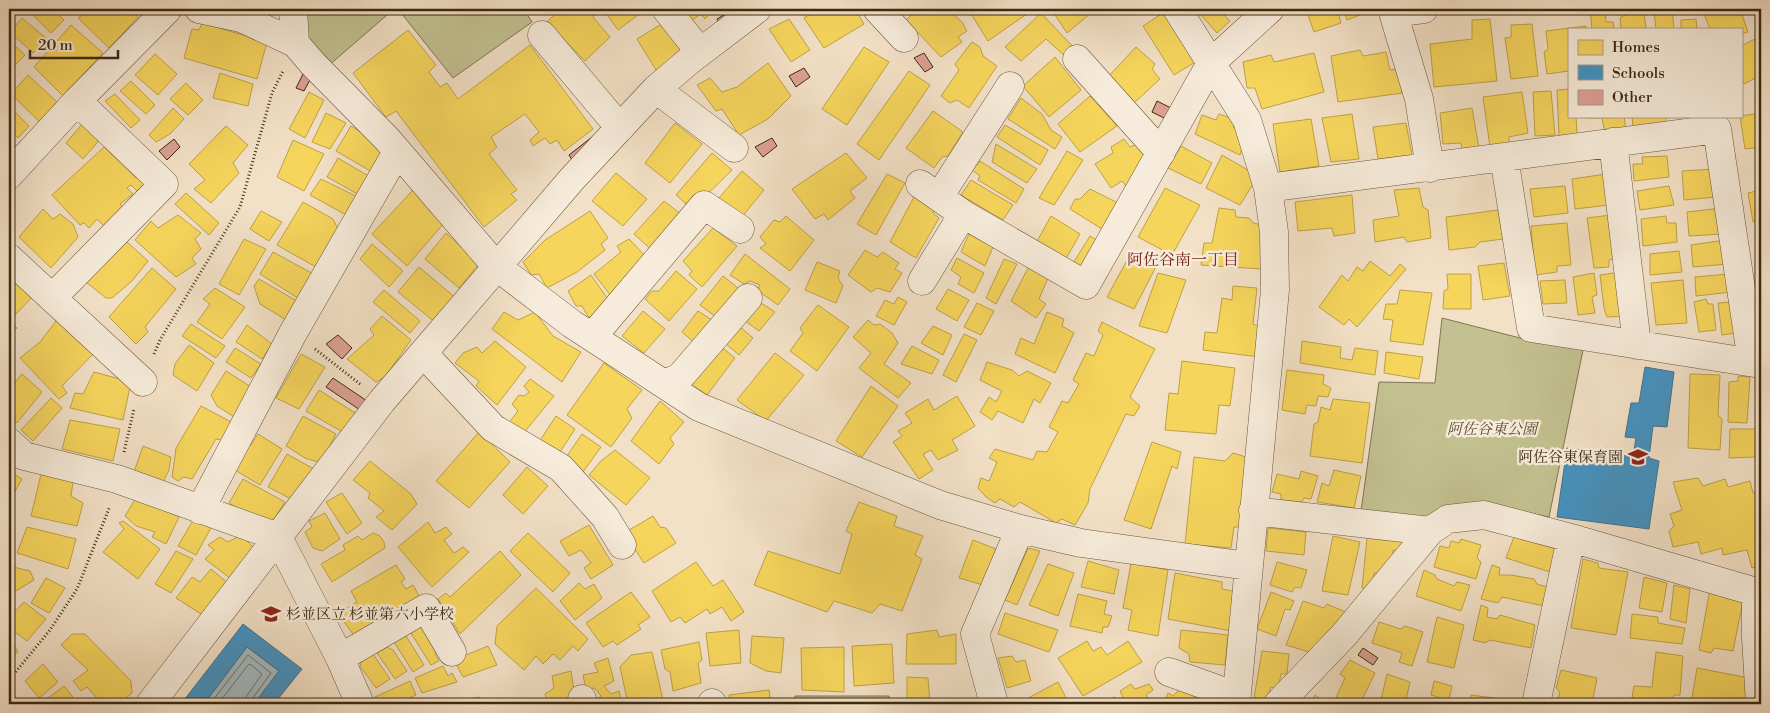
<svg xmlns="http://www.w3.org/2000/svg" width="1770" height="713" font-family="'Libre Bodoni','Noto Serif JP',serif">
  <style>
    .green { fill: #c3c191; stroke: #807551 }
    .water { fill: #a2bac1; stroke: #79807b }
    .homes { fill: #f6d55c; stroke: #bea146 }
    .schools { fill: #4393c3; stroke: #41738e }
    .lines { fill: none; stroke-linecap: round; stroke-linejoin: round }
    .shore { stroke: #6f7269; stroke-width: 1 }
    .building { fill: #dda095; stroke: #3c2911 }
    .minor-casing { stroke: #6a573e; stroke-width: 29 }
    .path { stroke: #3c2911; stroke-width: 3; stroke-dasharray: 1 2.5; stroke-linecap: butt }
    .minor { stroke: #f7ecdb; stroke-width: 28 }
    .labels { text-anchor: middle; stroke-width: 5; stroke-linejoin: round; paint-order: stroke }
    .park-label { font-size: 15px; font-style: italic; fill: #5e4f31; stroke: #f7ecdb }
    .poi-label { font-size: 15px; fill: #3c2911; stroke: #f7ecdb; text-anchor: end }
    .neighbourhood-label { font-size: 16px; fill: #7a1f14; stroke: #f7ecdb }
  </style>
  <rect width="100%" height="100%" fill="#f3e1c7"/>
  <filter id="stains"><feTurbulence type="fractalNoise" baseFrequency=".004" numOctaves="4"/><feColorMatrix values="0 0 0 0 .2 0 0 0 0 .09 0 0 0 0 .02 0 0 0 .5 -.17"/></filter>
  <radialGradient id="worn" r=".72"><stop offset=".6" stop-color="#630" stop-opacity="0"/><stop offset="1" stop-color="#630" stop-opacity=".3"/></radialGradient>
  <!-- green -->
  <path class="green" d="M303,9H394L328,66L304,39Z
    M398,9H524L532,22L453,78Z
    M1442,318L1524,339L1583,350L1549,517L1485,504L1426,521L1361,511L1379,382L1435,383Z
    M795,696H889L890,704H795Z"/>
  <!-- water -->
  <path class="water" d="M247,647L279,671L254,704H204Z"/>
  <!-- homes -->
  <path class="homes" d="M27,9H52L64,20L51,33Z
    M91,9H130L138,17L109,48L78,18Z
    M560,9H593L596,13L593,17L610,37L585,61L547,22Z
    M603,9H646L618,30Z
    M681,9H714L705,19L701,14L691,21Z
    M819,9H855L864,24L824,48L804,18Z
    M919,9H941L948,15L952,13L962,22L967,31L958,37L962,42L941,57L906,20Z
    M968,9H1029L1031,11L988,41Z
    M1051,9H1096L1067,33Z
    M1209,9H1218L1230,21L1217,33L1202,16Z
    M1229,9H1241L1242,10L1237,15Z
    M1306,9H1337L1341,23L1314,32Z
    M1343,9H1365L1361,10L1360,15L1347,20Z
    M1590,9H1605L1606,22H1613L1614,29H1592Z
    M1672,9L1674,29H1656L1654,12Z
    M1702,9H1740L1748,32L1741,34V29H1710Z
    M1166,11L1197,61L1174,75L1143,26Z
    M1644,12L1646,29H1621L1620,18L1625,15Z
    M1041,13L1077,51L1067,58L1046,39L1021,61L1005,47Z
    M22,18L47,39L33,53L10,32Z
    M789,19L810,50L791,62L769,29Z
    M1490,19L1497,81L1434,87L1430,44L1472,39V20Z
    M1696,19L1697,29H1681V20Z
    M202,23L267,42L257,79L184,58L192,29L199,30Z
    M663,23L682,53L656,70L637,39Z
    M1532,24L1538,76L1511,79L1505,38L1511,37V25Z
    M71,25L103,53L63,96L34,67Z
    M1586,26V29H1569V71L1547,74L1544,52L1548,49L1546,31Z
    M408,30L436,65L429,72L440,87L447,83L458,99L530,45L593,129L564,151L557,140L550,144L545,138L533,146L530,140L539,132L525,114L491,137L497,147L489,154L517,190L511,194L517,200L484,227L396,111L386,117L353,73Z
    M1761,36V75L1744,84L1741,78V46Z
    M10,41L25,55L9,71V42Z
    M972,42L980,47L983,56L997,66L969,108L957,100L950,103L941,96L959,70L955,64Z
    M864,47L889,62L847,125L822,109Z
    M1136,47L1155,64L1152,69L1160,79L1133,104L1107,78Z
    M1360,50L1363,56L1386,52L1390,70L1399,69L1402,93L1338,102L1331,56Z
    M1314,53L1324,92L1262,109L1255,88H1247L1243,62L1271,55L1274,62Z
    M155,54L177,74L158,95L135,75Z
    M1055,57L1081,90L1049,117L1023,86Z
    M768,63L791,96L768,119L739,135L722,109L716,111L697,85L710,78L722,92L737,87Z
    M909,71L930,85L879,160L857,144Z
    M220,73L253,84L248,106L213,98Z
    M28,75L59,104L42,124L11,94Z
    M131,81L155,105L146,114L120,91Z
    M186,83L203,100L188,115L170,99Z
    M1569,89V116H1576L1577,134L1559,136L1557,90Z
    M1551,91L1555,135L1535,136L1533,92Z
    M309,92L324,100L305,138L289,129Z
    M1522,92L1528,133L1509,137V144L1490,147L1483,97Z
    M115,94L140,120L131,128L105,101Z
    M1090,96L1117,126L1080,152L1058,124Z
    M1021,98L1042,114L1051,130L1062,137L1055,149L1008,119Z
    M9,99L12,102L10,107L29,126L18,138L9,129Z
    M173,108L184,119L170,134L156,142L149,135Z
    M1472,108L1479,148L1462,150L1461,143L1443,144L1440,113Z
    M933,111L963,132L948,156L942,157L934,168L906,148Z
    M326,113L346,123L330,149L312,142Z
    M1761,113V147L1745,149L1740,116Z
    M1219,114L1237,120L1233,127L1240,131L1237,138L1244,141L1240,155L1195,134L1202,115L1216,120Z
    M1352,114L1359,159L1331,162L1322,118Z
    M1587,116H1624L1626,130L1605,133L1602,118H1587Z
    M1632,116H1666V124L1633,127Z
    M1687,116H1703V117L1688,119Z
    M1311,119L1319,166L1280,172L1273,124Z
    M84,122L101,138L83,159L66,143Z
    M675,123L702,144L670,183L645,163Z
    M1406,123L1412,155L1378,159L1373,127Z
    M1005,125L1048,150L1040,165L997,137Z
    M226,126L248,145L233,163L239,173L211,203L194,189L205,180L189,164Z
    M351,126L365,135L387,158L377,175L336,151Z
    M1124,139L1130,147L1140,143L1150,158L1126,186L1122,181L1111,188L1095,164L1113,153L1111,147Z
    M293,140L324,154L304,191L277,177Z
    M996,144L1037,169L1027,183L992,162Z
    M1181,146L1212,163L1201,184L1168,168Z
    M104,147L136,178L142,177L147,182L137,191L131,185L127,188L133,194L120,204L124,209L105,227L97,219L89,228L84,223L80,225L52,195Z
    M1067,151L1083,160L1054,205L1039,198Z
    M712,153L732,170L692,209L676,195Z
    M846,153L867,178L850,191L855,198L828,220L824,214L815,219L792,189Z
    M1222,155L1258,176L1240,205L1206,188Z
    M1667,156L1669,177L1634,181L1633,164H1643L1642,157Z
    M338,158L372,178L361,196L327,177Z
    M980,161L1024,189L1016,203L978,180L980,176L972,170Z
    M1715,169L1717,197L1684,200L1682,171Z
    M742,171L764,190L741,218L719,198Z
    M616,173L647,199L623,226L592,201Z
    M887,174L905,183L876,235L857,224Z
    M1606,174L1609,205L1575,209L1572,179Z
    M321,179L358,197L348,216L310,195Z
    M971,180L1013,205L1003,220L961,195Z
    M1565,186L1568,213L1534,217L1530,189Z
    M1669,186L1674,205L1640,210L1637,191Z
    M1165,188L1200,205L1172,255L1138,237Z
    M1419,188L1423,207L1428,210L1431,238L1407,242L1404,237L1375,242L1373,220L1399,216L1394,190Z
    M1090,189L1120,204L1102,229L1070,209L1075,199H1080Z
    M413,190L445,222L407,266L372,234Z
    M1761,190V221L1753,222L1748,193Z
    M186,193L219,223L209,235L175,204Z
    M915,195L934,204L933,213L939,218L916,258L890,242Z
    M1352,195L1355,233L1334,236L1332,228L1298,231L1295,202Z
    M664,201L686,218L655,253L634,234Z
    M303,202L333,219L342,237L323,271L277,245Z
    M1219,208L1235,210L1236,217L1249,218L1253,223L1262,225L1260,242L1265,246L1261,269L1201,265L1204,243H1212Z
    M1722,208L1724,234L1689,236L1687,212Z
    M43,209L53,219L60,214L73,224L78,237L51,268L19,237Z
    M1498,210L1503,239L1480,242L1475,247L1449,250L1446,217Z
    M261,211L282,222L269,241L250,229Z
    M590,211L608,238L601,244L605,250L577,272L547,288L539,274L531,275L523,262L545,240Z
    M178,215L201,233L195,239L201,249L192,258L196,264L176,277L135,240L151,221L158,228Z
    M1611,215L1617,257L1609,260V267L1594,268L1587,218Z
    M786,216L814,240L790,271L760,248L766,244L760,237L774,220L780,222Z
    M1051,216L1080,234L1064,262L1036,243Z
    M1666,216L1667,223H1676L1677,242L1643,246L1641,219Z
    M1567,223L1571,265L1557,266V272L1535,275L1531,226Z
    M713,228L737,246L702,287L689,275L692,271L683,261Z
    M446,233L479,264L459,288L425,259Z
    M969,234L993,247L985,266L961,252Z
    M1090,236L1100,242L1083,271L1072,265Z
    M244,239L266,249L239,295L219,284Z
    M629,239L647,258L611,296L594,274L621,252L617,246Z
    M1725,240L1728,264L1693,267L1691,245Z
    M127,242L148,261L132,281L112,298H106L86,282Z
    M372,244L403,271L389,287L360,259Z
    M865,250L877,257L883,252L899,263L895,269L902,273L890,292L877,288L871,292L848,275Z
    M1761,250V288L1756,251Z
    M1132,251L1158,263L1134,309L1107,297Z
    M1679,251L1682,272L1650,275V254Z
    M273,252L319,277L304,302L260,274Z
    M745,254L790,289L778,305L757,290L760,285L750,281L744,284L730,275Z
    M957,258L984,273L974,293L958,284L961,277L951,270Z
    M1004,259L1017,264L996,304L986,298Z
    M1370,261L1390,276L1400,264L1406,269L1357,327L1349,319L1344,325L1319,307L1342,275L1348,281L1357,267L1363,271Z
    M817,262L840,271L838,278L843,286L836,303L805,290Z
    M1504,263L1510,296L1483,300L1478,266Z
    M419,267L457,299L436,323L398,292Z
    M152,268L176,289L145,327L148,332L136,344L109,317Z
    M1028,268L1048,278L1039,299L1046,304L1036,318L1011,301Z
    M676,271L697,289L669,321L645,299L652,291H659Z
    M9,272L36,293L15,315L9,310Z
    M1620,272L1628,316L1607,317L1604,308L1600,275Z
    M1158,273L1186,280L1167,333L1139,326Z
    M1594,273L1597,295L1592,297L1595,313L1578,315L1573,277Z
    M1447,274H1471V309H1443L1444,291L1448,289Z
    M1729,274L1732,292L1696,296L1695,277Z
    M591,275L610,302L589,318L582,306H576L568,291Z
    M723,276L738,288L716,317L700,305Z
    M259,279L302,304L291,323L260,304L254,286Z
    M1565,280L1567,303L1543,304L1540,281Z
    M1683,280L1687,323L1656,325L1651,283Z
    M1233,286L1257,288L1253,324L1263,328L1260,357L1203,350L1205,332L1217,333L1222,298L1232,300Z
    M215,288L245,307L222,339L197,322L210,304L203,299Z
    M948,289L969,300L957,321L936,309Z
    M384,290L420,321L410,333L373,302Z
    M1400,290L1432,293L1423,345L1390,341L1393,320L1383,319L1386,304H1397Z
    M898,297L907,302L894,325L876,316L885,300L894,304Z
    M1706,299L1708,304H1713L1716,330L1699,332L1694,302Z
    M758,301L775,312L759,331L744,320Z
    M1732,302L1736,333L1722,335L1718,303Z
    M977,303L994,311L981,335L964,327Z
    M818,305L849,327L817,371L790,351L803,333L800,328Z
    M643,311L665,329L644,353L622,336Z
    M698,311L712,320L695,343L682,332Z
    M504,312L518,320L535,312L553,336L581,352L562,382L492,329Z
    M1047,312L1064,319L1062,326L1074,333L1055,373L1015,354L1021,338L1034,344Z
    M382,316L411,340L385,377L376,382L347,359L374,335L370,329Z
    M59,317L96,351L62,386L67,393L59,399L20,358L40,342Z
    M9,320L17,328L9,336Z
    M868,320L874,325L880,324L892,333L898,343L884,364L911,383L898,398L859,368L871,353L853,337Z
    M1102,322L1155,349L1130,397L1140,406L1134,416L1126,414L1090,489L1088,503L1075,525L1062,519L1056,523L1020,502L1014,507L1000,499L995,503L986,497L978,488L981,478L989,481L997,462L989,458L995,449L1033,460L1037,451L1047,452L1058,432L1049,427L1062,401L1068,403L1079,384L1073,380L1086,353L1094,356L1103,335L1098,331Z
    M191,324L225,346L216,358L182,336Z
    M247,325L272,344L262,359L236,342Z
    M933,326L952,335L943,355L921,343Z
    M740,327L753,338L739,355L726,344Z
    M964,334L977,340L956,382L943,375Z
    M495,341L526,367L497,405L476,386L479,381L455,363L463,353L477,347L482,353Z
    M1302,341L1341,347L1340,358L1352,360L1355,348L1378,351L1375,375L1300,363Z
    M189,345L214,363L197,391L173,375L175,364Z
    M912,346L939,360L932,374L901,364Z
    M235,348L261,364L251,378L226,362Z
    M724,349L735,358L707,395L692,385L714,354Z
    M1386,352L1423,357L1419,379L1384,373Z
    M775,353L804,375L766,421L737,400Z
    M301,354L325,367L299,409L276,398Z
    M1182,361L1235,368L1230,406L1219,405L1216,434L1165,430L1169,393L1178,394Z
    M987,362L1012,370L1019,376L1027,371L1051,383L1040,403L1034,399L1023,423L998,411L992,420L980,412L989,397L996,402L1002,391L980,380Z
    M604,363L642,390L627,409L632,418L611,447L567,415Z
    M1287,370L1324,375L1323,384L1331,388L1328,397L1318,396L1316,406L1307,405L1305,414L1282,410Z
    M226,371L256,390L239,420L217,406L211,395Z
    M94,372L131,382L123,420L70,408L75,393L83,394Z
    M22,374L42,392L17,423L9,416V389Z
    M1690,374L1720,375L1718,415L1722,419L1720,450L1688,448Z
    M1738,376L1750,377L1747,423L1728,422L1729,382L1738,381Z
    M530,379L554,396L522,435L508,424L518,411L512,404L519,395L524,396L529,392L524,386Z
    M871,386L898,406L862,457L836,441Z
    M319,390L357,414L346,434L306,411Z
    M957,396L975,426L952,440L958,450L938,460L931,450L923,454L933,470L919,479L893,442L902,436L898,431L912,423L905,413L928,399L934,410Z
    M51,398L62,408L33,441L21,430Z
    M1333,399L1370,403L1362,463L1310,456L1314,424L1318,422L1321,407L1330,410Z
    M660,401L684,422L670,438L674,444L659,464L631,441Z
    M201,406L235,424L226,441L216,439L192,479L184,477L178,481L172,477L176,448Z
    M303,416L336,434L321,463L305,458L286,446Z
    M556,416L575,429L558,455L539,442Z
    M70,420L120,429L113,461L62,449Z
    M1730,429H1756V457L1729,458Z
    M479,432L510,462L469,508L436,481Z
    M258,434L282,449L260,485L233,469L245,444L251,445Z
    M582,434L601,447L583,472L565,459Z
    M1152,442L1181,452L1177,469L1172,466L1151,529L1124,520Z
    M143,446L171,457L169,470L162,484L134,472Z
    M615,450L650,478L626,505L589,475L601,461Z
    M1233,453L1246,457L1240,527H1234L1231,548L1185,544L1194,457L1225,461Z
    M287,454L314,469L295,501L268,487Z
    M370,461L411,494L417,504L392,530L376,517L384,511L368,498L370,493L353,480Z
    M527,467L548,486L523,514L503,495Z
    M1334,470L1361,476L1354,508L1317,502L1322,483L1329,486Z
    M9,471L22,479L13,495H9Z
    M1301,471L1318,476L1311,499L1304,498L1302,502L1281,500V494L1272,492L1277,474L1299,479Z
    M41,474L73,482L71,496L83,503L77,526L31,516Z
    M1698,478L1703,486L1725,479L1728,487L1750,481L1753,493L1761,491V566L1752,568L1747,550L1723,555L1722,548L1701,554L1698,542L1673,547L1669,531L1674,526L1670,514L1682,510L1673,482Z
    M243,479L285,502L269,527L229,503Z
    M342,493L362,523L347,534L326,502Z
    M136,498L179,517L166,544L152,537L155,532L136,526L125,516Z
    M859,502L897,516L894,526L923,536L915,555L922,559L902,611L880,604L872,613L834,601L827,612L754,585L768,551L840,574L852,534L846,531Z
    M325,513L340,539L322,551L313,548L305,532L312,527L309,521Z
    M653,516L660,527L666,528L676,543L644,563L624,533Z
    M195,517L212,526L196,555L178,546Z
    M123,521L160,549L138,579L103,552L124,529L119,523Z
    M428,522L435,533L446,527L452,534L444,540L454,553L463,547L469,552L432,587L398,547Z
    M589,525L613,565L591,579L584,568L591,563L581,550L569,556L560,541Z
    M27,527L76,539L68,569L17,553Z
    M1268,528L1306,532L1304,555L1266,551Z
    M373,533L380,536L384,542L385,548L332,582L321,564L345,550L343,545L358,536L362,540Z
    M528,533L570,573L553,592L510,551Z
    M241,535L254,548L231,579L205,559L214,550L208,545L220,537L228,542Z
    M1333,536L1360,542L1348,595L1322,591Z
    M1514,537L1556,549L1550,572L1506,558Z
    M1367,538L1403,542L1400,551L1393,550L1392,564L1384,573H1374L1371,589L1362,588Z
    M1461,539L1481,545L1477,558L1481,562L1476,579L1434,567L1440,546L1449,548L1451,541L1459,543Z
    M973,540L996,549L983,585L959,578Z
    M1028,548L1040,551L1017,605L1005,600Z
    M176,551L193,559L171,593L155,584Z
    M500,551L521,575L460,634L438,599L446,593L450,597Z
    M1583,559L1598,563L1599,568L1628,572L1616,635L1571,628Z
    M1088,561L1119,570L1114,594L1081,587Z
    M696,562L713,586L723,580L744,612L731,621L722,607L710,614L707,609L685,623L680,617L671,622L652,591Z
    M1277,562L1307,570L1301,588L1295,587L1292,592L1270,585Z
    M1131,563L1168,570L1158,636L1128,630L1132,610L1123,608Z
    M1048,564L1074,573L1058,616L1029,605Z
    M396,565L405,579L401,582L406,589L413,585L422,601L356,638L338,614L357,602L351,591Z
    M1492,565L1500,568L1499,575H1511L1534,579L1537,584L1547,587L1544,606L1502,597L1498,603L1481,599Z
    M9,566L30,571L34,580L16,591L9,582Z
    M211,569L229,584L204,616L176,598L192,577L200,582Z
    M1424,570L1435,575L1437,579L1454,586L1457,582L1470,585L1461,611L1416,596Z
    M1175,573L1222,582V589L1237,592L1231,631L1168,619Z
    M1644,577L1667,583L1662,612L1639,608Z
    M46,578L65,588L49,613L31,603Z
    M579,583L585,589L594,584L602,598L575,620L560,601Z
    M1674,585L1690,589L1686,623L1670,619Z
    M536,588L588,639L578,651L573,646L560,660L553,654L543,664L536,656L524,670L495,644L497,626Z
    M1710,589L1744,596L1733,651L1714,648L1711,653L1699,650Z
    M631,592L650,617L638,625L641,629L617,645L613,641L603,647L586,623Z
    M1271,592L1294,601L1290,610L1285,609L1276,636L1257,629Z
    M1078,594L1107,601L1104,614L1112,616L1108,627H1103L1102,633L1070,626Z
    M1303,601L1324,608L1327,604L1348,613L1312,653L1286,645Z
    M24,602L46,619L27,641L11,629L15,624L10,617Z
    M1481,605L1488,608L1487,617L1497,619L1500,615L1535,625L1531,648L1490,640L1485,643L1473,640Z
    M1005,613L1058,630L1049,652L998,634Z
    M1632,614L1658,617V623L1685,628L1682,644L1630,638Z
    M1437,617L1464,625L1454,668L1427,662Z
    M1379,622L1401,629L1405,626L1423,632L1412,666L1399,662L1402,653L1372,643Z
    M423,625L441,650L435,654L439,661L431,665L411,633Z
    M739,630L741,663L710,666L706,633Z
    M937,630L939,637L956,634V664H906L907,634Z
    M1181,630L1228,635L1225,665L1190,662L1189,654L1179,648Z
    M72,634H85L131,681L132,693L119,704H102L87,687L81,691L73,681L88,670L61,645Z
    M406,636L424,665L413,672L394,642Z
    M752,636L784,638L781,673L766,671L750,663Z
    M9,637L18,652L9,658Z
    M1087,641L1093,651L1101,647L1107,655L1128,641L1142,662L1083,696L1058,658Z
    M699,642L702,660L698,663L701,683L673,691L670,672L665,669L661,650Z
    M892,644L894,683L854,686L852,646Z
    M488,646L497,665L463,677L454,660Z
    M387,647L393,650L407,671L395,679L377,653Z
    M844,647V692L802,690L801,648Z
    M1262,651L1289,654L1287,674H1281L1278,689L1271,687L1267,699L1254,698Z
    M652,652L664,704H628L620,667L631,655Z
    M1656,652L1683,656L1680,695H1674L1672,704H1631L1634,686L1652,687Z
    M373,654L390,679L376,688L360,666L363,659Z
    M1012,656L1016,662L1025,660L1031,681L1007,688L998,658Z
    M608,658L614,681L604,686L611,694L619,691L622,704H597V699L601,696L595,688L586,689L583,675L598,672L594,663Z
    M1350,660L1375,673L1361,702L1363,704H1333L1345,678L1340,674Z
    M43,664L58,682L39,698L25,681Z
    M443,666L448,676L452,673L457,682L422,693L415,678Z
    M1697,668L1749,678L1745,704H1691Z
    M1561,670L1597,678L1592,704H1570L1557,702L1560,692L1556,688Z
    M571,671L576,704H548L545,694L554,688L552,676Z
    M1387,674L1410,682L1405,704H1380Z
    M907,677L928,678L930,704H907Z
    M410,681L416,695L397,704H379L375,697Z
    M1434,681L1452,686L1448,704H1439L1440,698L1431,695Z
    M1058,682L1069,704H1017Z
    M1131,684L1135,689L1149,684L1153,690L1146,695L1150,701L1146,703L1147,704H1126L1120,691Z
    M64,686L76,701L72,704H47L44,701Z
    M1181,688L1205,704L1213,697L1224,704H1164L1168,693L1173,696Z
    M769,690L771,704H730L729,695Z
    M1315,695L1328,704H1311Z
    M1471,695L1517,701V704H1470Z
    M479,697L480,704H453L452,702Z
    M1115,697L1119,704H1101Z
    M32,699L36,704H26Z"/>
  <!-- schools -->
  <path class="schools" d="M1645,367L1674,372L1667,427L1653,426L1649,458L1659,461L1649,529L1557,517L1567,448L1633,456L1636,438L1625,437L1631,403H1639Z
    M243,624L302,669L274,704H254L279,671L247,647L204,704H181Z"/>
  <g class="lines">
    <!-- shore -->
    <path class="shore" d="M210,704L248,655L271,673L252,699L251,704
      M218,704L248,665L250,664L262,674L246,697L244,704"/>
  </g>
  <!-- building -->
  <path class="building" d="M727,13L731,19L721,27L717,19Z
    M924,53L933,67L925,72L914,58Z
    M804,68L810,77L796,87L789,76Z
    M305,70L311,78L304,91L296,88Z
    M1157,101L1173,109L1168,120L1152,112Z
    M601,130L575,165L569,155Z
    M772,138L777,146L763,157L755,147Z
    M174,139L180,147L167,160L159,151Z
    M338,335L352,348L342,359L326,344Z
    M333,378L370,403L363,412L326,387Z
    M1363,648L1378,658L1373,665L1358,655Z"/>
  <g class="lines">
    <defs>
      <path id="minor" d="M199,9L241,18L295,43L313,64L387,139L496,266L572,324L699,407L940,505L1020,529L1081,543L1248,566
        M293,9L295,43
        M666,9L700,52
        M877,9L904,38
        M1177,9L1247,120L1268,188L1274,232L1275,290L1236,704
        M1392,9L1419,99L1430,168
        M1393,13L1424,9
        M542,35L620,128
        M1077,59L1161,153
        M656,89L734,148
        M1613,142L1637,345
        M1504,157L1531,328L1761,364
        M9,175L77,101L167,10
        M920,184L963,214L1086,285L1211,63L1270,9
        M1268,188L1717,129L1752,362
        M939,197L1010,86
        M9,258L143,382
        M922,281L963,214
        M52,298L164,184L77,101
        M592,337L704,205L740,229
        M423,353L493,428L561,468L605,517L622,545
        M664,384L680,377L748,298
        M9,442L24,456L117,479L278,537L340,658L360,704
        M200,510L293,333L397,152
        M1253,511L1430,531
        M1756,592V638L1760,704
        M340,658L426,608L452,652
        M1169,672L1236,696
        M582,699L583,704
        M712,703V704
        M150,704L382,401L572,179L656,89L690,60L757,9
        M994,704L975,634L1020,529
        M1278,704L1344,635L1430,531L1448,519L1484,515L1571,538L1756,592L1761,590
        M1536,704L1571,538"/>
    </defs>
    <!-- minor casing -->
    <use href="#minor" class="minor-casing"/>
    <!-- path -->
    <path class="path" d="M315,349L360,384
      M154,354L160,340L240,207L272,93L283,71
      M124,452L134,409
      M9,680L50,630L77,589L110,506"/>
    <!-- minor -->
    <use href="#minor" class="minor"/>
  </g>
  <!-- icons -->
  <defs>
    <symbol id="school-bare" viewBox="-9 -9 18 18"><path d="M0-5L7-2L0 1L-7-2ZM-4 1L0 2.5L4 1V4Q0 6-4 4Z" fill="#8f2418" stroke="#f7ecdb" stroke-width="2.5" paint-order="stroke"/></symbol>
  </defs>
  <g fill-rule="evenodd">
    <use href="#school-bare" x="1624" y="443" width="28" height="28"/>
    <use href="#school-bare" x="257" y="600" width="28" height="28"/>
  </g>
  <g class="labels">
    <!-- park labels -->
    <g class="park-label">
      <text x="1492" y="434">阿佐谷東公園</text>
    </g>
    <!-- poi labels -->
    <g class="poi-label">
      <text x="1623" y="462">阿佐谷東保育園</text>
      <text x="286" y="619" text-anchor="start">杉並区立 杉並第六小学校</text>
    </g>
    <!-- neighbourhood labels -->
    <g class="neighbourhood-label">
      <text x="1183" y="265">阿佐谷南一丁目</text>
    </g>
  </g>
  <!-- margin -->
  <rect width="1770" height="713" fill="none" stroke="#f3e1c7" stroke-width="30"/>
  <rect x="10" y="10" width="1750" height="693" fill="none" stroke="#3c2911" stroke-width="2.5"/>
  <rect x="15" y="15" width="1740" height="683" fill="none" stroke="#3c2911"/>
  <!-- legend -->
  <rect x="1568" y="28" width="175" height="90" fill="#f7ecdb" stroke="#ac9e8a"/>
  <rect x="1578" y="40" width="25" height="15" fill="#f6d55c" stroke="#ac9e8a"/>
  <text x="1612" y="52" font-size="15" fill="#3c2911">Homes</text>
  <rect x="1578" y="65" width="25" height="15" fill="#4393c3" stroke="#ac9e8a"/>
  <text x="1612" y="78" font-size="15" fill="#3c2911">Schools</text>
  <rect x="1578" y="90" width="25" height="15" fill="#dda095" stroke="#ac9e8a"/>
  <text x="1612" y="102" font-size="15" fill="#3c2911">Other</text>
  <!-- scale -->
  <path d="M30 50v8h88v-8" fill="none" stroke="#3c2911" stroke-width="2.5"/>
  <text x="38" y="50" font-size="15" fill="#3c2911" stroke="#f7ecdb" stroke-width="4" paint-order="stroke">20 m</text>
  <rect width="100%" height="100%" filter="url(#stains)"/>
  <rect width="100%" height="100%" fill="url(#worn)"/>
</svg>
